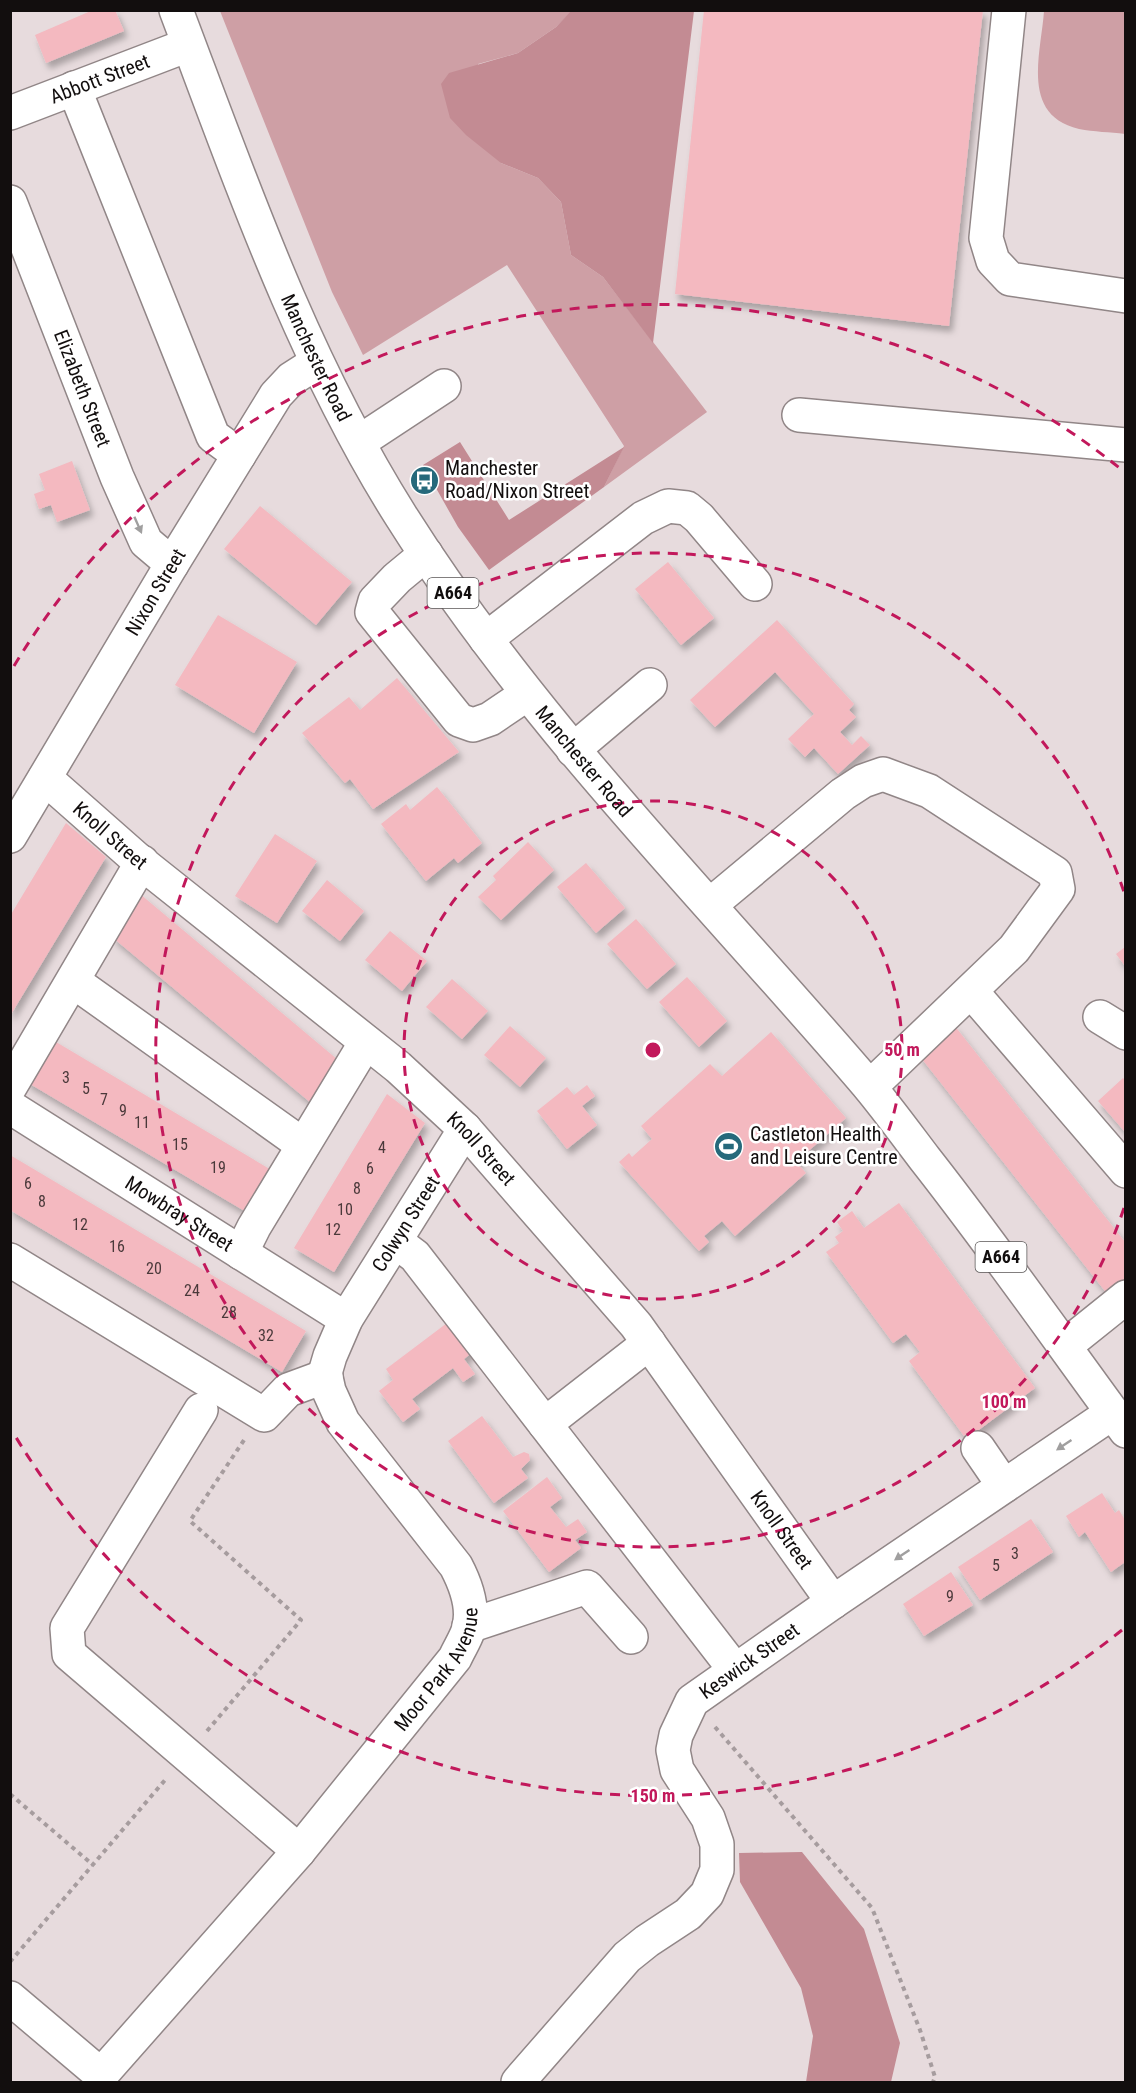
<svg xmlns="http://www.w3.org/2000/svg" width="1136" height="2093" font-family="'Roboto Condensed',sans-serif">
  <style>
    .green { fill: #ce9fa5 }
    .forest { fill: #c38b93 }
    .building { fill: #f4b9c0; filter: url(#shadow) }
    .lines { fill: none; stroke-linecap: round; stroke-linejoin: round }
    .minor-casing { stroke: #918687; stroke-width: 36 }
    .major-casing { stroke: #918687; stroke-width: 36 }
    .path { stroke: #a69c9e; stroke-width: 4; stroke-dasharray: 4.5 4.5; stroke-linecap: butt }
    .minor { stroke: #fff; stroke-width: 33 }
    .major { stroke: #fff; stroke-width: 33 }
    .oneway { fill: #a09f9f }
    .ring { fill: none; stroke: #c2185b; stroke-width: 3; stroke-dasharray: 10 8 }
    .labels { text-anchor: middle; stroke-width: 5; stroke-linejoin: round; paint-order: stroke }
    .number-label { font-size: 16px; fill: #4a393a }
    .shield { fill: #fff; stroke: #595656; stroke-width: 1.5 }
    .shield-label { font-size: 18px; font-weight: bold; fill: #120e0e }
    .street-label { font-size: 20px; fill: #120e0e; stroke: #fff }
    .poi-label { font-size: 20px; fill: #120e0e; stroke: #fff; text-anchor: start }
    .centre { fill: #c2185b; stroke: #fff; stroke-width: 3 }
    .ring-label { font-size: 18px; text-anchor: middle; font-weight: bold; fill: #c2185b; stroke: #fff; stroke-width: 5; stroke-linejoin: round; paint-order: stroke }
  </style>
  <defs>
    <filter id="shadow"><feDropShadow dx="3.5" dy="6" stdDeviation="3" flood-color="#0004"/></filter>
  </defs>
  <rect width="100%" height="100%" fill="#e7dbdd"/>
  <!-- green -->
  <path class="green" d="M220,11H572L556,27L518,53L478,64L501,163L538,178L561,202L571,255L603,277L707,412L604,487L624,446L507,265L363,355L332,292Z
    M1044,11H1125V134C1110,132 1094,132 1079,129C1020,115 1041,54 1044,11Z"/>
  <!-- forest -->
  <path class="forest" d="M572,10L694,11L653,343L603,277L571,255L561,202L538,178L501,163L466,135L450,118L441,84L449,73L518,53L556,27Z
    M460,442L509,520L624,447L604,487L489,570L458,527L423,465Z
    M802,1852L864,1929L900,2043L891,2082H806L813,2036L801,1988L740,1882L739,1853Z"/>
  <!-- building -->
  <path class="building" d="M93,10H115L124,31L46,63L35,35Z
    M704,10H983L949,326L675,294Z
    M72,461L90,510L57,522L51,505L39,509L34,494L45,490L39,474Z
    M260,506L352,582L316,625L224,549Z
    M668,562L714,618L681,645L635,589Z
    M218,615L297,662L254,733L175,685Z
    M777,620L854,704L849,710L856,717L840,732L852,745L861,736L870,745L838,774L814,748L805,757L788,739L814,714L775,672L715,727L690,700Z
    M397,678L459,752L373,809L350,779L345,783L302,733L349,697L360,710Z
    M437,787L482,843L458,863L454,858L426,881L381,824L406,804L410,810Z
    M66,823L106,857L10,1016V916Z
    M275,834L317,861L277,923L235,896Z
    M528,842L554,870L501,920L478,897L496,880L493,876Z
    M586,863L625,908L596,933L557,887Z
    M327,880L364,911L340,941L302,911Z
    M140,894L344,1065L317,1108L112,937Z
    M636,919L676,964L647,989L607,944Z
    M390,931L427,961L402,991L365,960Z
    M1125,947V966L1116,954Z
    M687,977L727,1021L699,1047L659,1002Z
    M452,979L488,1011L462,1039L426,1007Z
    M954,1025L1125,1242V1289L1112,1300L918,1054Z
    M510,1026L546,1058L520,1087L484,1055Z
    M771,1032L846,1118L796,1162L806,1173L735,1236L722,1221L704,1236L709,1242L699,1251L619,1162L629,1153L632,1157L652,1139L641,1126L710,1064L722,1076Z
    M51,1039L278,1174L253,1216L25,1081Z
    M1123,1078L1125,1080V1132L1098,1101Z
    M587,1085L595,1096L582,1106L597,1125L567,1149L537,1111L567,1087L574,1095Z
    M387,1094L425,1123L334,1272L294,1248Z
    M10,1155L306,1331L282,1372L10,1210Z
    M899,1203L1035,1388L976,1432L974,1428L964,1436L909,1361L920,1352L906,1334L893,1343L826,1252L839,1243L835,1237L843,1231L837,1222L852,1211L864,1228Z
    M451,1320L474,1351L464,1359L475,1374L463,1382L453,1368L412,1399L420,1409L403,1422L379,1391L393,1380L386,1369Z
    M482,1416L513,1457L524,1452L529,1454L530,1460L521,1469L528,1478L494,1503L448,1441Z
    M547,1477L562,1498L550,1507L566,1527L578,1519L587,1532L575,1540L581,1548L549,1572L503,1511Z
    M1102,1493L1115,1513L1119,1510L1125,1520V1562L1111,1572L1085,1532L1079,1537L1066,1516Z
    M1031,1519L1053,1552L980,1600L958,1567Z
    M951,1572L973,1605L924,1636L903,1604Z"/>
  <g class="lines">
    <defs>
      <g id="minor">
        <path d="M1009,10L986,238L993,261L1010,279L1126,296"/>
        <path d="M74,88L213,436L239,455"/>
        <path id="s1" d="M10,113L188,45"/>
        <path id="s2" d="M10,202L117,477L146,542L172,564"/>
        <path d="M799,415L1126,445"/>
        <path d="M359,442L444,386"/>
        <path d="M426,554L397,578L375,601L372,612L459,720L473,725L490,719L527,694"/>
        <path d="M486,639L643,518L668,506L687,508L699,518L755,584"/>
        <path d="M573,750L650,685"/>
        <path id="s3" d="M45,778L138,860L398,1067L465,1129L636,1325L833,1602"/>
        <path id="s4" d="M10,836L172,564L276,395L291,379L316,363"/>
        <path d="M710,905L843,794L863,781L883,774L929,791L1055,873L1058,889L1014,949L870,1087"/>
        <path d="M73,981L303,1145"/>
        <path d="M971,991L1126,1171"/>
        <path d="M1100,1017L1126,1033"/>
        <path d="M10,1087L142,862"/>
        <path id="s5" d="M10,1107L346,1319"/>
        <path d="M395,1241L415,1256L735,1670"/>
        <path d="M241,1253L254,1227L366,1042"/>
        <path d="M10,1260L264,1415L288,1390L326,1376"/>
        <path d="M1065,1346L1126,1297"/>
        <path d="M201,1410L67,1628L69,1654L299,1851"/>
        <path d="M545,1424L649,1343"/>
        <path d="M978,1448L1004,1486"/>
        <path d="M469,1626L587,1587L631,1637"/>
        <path id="s6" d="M10,1998L101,2075L299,1851L455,1658C459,1649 465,1640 468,1631C475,1609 466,1585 456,1566L343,1422L329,1391L325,1373L330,1356L346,1319L465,1129"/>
        <path id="s7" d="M518,2082L627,1957L647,1941L688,1914L707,1894L717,1870V1844L708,1818L677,1770L673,1750L676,1735L692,1701L833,1602L1112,1413"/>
      </g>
      <g id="major">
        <path id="s8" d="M176,10C241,182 302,359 401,516C532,724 708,898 867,1084C887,1108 906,1134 925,1159C995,1248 1059,1340 1126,1431"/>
      </g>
    </defs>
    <!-- minor casing -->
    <use href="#minor" class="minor-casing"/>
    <!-- major casing -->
    <use href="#major" class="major-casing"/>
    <!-- path -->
    <path class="path" d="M715,1727L872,1908L920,2030L935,2077L933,2082
      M207,1731L301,1620L190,1521L244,1440
      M10,1794L93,1865
      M10,1962L165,1780"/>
    <!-- minor -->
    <use href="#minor" class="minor"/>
    <!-- major -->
    <use href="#major" class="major"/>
  </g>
  <!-- one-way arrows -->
  <defs><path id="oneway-solid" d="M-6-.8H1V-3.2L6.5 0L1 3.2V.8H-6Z" transform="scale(1.5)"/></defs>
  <g class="oneway">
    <use href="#oneway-solid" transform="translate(138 525) rotate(66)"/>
    <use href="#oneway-solid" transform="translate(1064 1445) rotate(146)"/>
    <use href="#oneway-solid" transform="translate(902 1555) rotate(146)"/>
  </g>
  <!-- distance rings -->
  <g class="ring">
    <circle cx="653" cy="1050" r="249"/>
    <path d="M1124 1208A497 497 0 1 1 1124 892"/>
    <path d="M1122 1630A746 746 0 0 1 14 1434M14 666A746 746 0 0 1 1122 470"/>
  </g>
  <!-- icons -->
  <defs>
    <symbol id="bus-disc" viewBox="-11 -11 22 22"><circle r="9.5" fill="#26697b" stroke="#fff"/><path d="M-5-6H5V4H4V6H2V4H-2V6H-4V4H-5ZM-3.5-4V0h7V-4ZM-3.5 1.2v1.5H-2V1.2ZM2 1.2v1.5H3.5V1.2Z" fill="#fff"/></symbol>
    <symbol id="stadium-disc" viewBox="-11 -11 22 22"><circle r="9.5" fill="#26697b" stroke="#fff"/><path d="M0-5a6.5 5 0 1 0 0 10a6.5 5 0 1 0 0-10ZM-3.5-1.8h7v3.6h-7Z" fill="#fff"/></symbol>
  </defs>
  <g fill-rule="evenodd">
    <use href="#bus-disc" x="408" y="464" width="33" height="33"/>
    <use href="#stadium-disc" x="712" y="1130" width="33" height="33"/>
  </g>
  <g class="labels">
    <!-- number labels -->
    <g class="number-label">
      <text x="66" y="1083">3</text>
      <text x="86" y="1094">5</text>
      <text x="104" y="1105">7</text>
      <text x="123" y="1116">9</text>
      <text x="142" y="1128">11</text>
      <text x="180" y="1150">15</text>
      <text x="382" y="1153">4</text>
      <text x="218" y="1173">19</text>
      <text x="370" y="1174">6</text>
      <text x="28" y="1189">6</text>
      <text x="357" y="1194">8</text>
      <text x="42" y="1207">8</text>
      <text x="345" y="1215">10</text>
      <text x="80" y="1230">12</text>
      <text x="333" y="1235">12</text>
      <text x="117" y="1252">16</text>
      <text x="154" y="1274">20</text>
      <text x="192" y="1296">24</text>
      <text x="229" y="1318">28</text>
      <text x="266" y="1341">32</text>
      <text x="1015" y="1559">3</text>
      <text x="996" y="1571">5</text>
      <text x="950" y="1602">9</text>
    </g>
    <!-- shield labels -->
    <g class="shield">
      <rect x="427.5" y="578" width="51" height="30" rx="4.5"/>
      <rect x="975.5" y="1242" width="51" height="30" rx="4.5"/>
    </g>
    <g class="shield-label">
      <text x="453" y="599">A664</text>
      <text x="1001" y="1263">A664</text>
    </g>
    <!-- street labels -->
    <g class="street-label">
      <text dy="7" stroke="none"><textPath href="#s1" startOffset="96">Abbott Street</textPath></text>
      <text dy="7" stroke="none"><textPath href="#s8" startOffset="375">Manchester Road</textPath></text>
      <text dy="7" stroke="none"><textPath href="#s2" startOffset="200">Elizabeth Street</textPath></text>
      <text dy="7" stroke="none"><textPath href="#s4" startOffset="284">Nixon Street</textPath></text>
      <text dy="7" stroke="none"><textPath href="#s8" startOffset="861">Manchester Road</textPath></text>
      <text dy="7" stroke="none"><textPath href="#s3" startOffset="87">Knoll Street</textPath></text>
      <text dy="7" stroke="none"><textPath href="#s3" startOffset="573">Knoll Street</textPath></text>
      <text dy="7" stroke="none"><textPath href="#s5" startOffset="200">Mowbray Street</textPath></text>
      <text dy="7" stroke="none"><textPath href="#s6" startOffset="1170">Colwyn Street</textPath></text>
      <text dy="7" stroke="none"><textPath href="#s3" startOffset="1059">Knoll Street</textPath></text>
      <text dy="7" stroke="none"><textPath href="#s7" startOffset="548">Keswick Street</textPath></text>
      <text dy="7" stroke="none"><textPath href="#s6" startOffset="648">Moor Park Avenue</textPath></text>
    </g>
    <!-- poi labels -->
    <g class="poi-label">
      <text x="445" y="475">Manchester<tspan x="445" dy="23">Road/Nixon Street</tspan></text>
      <text x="750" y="1141">Castleton Health<tspan x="750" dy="23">and Leisure Centre</tspan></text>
    </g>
  </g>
  <circle cx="653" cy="1050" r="9" class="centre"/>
  <g class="ring-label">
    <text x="902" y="1056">50 m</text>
    <text x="1004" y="1408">100 m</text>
    <text x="653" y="1802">150 m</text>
  </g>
  <!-- border -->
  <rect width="1136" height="2093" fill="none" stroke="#120e0e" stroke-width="24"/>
</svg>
